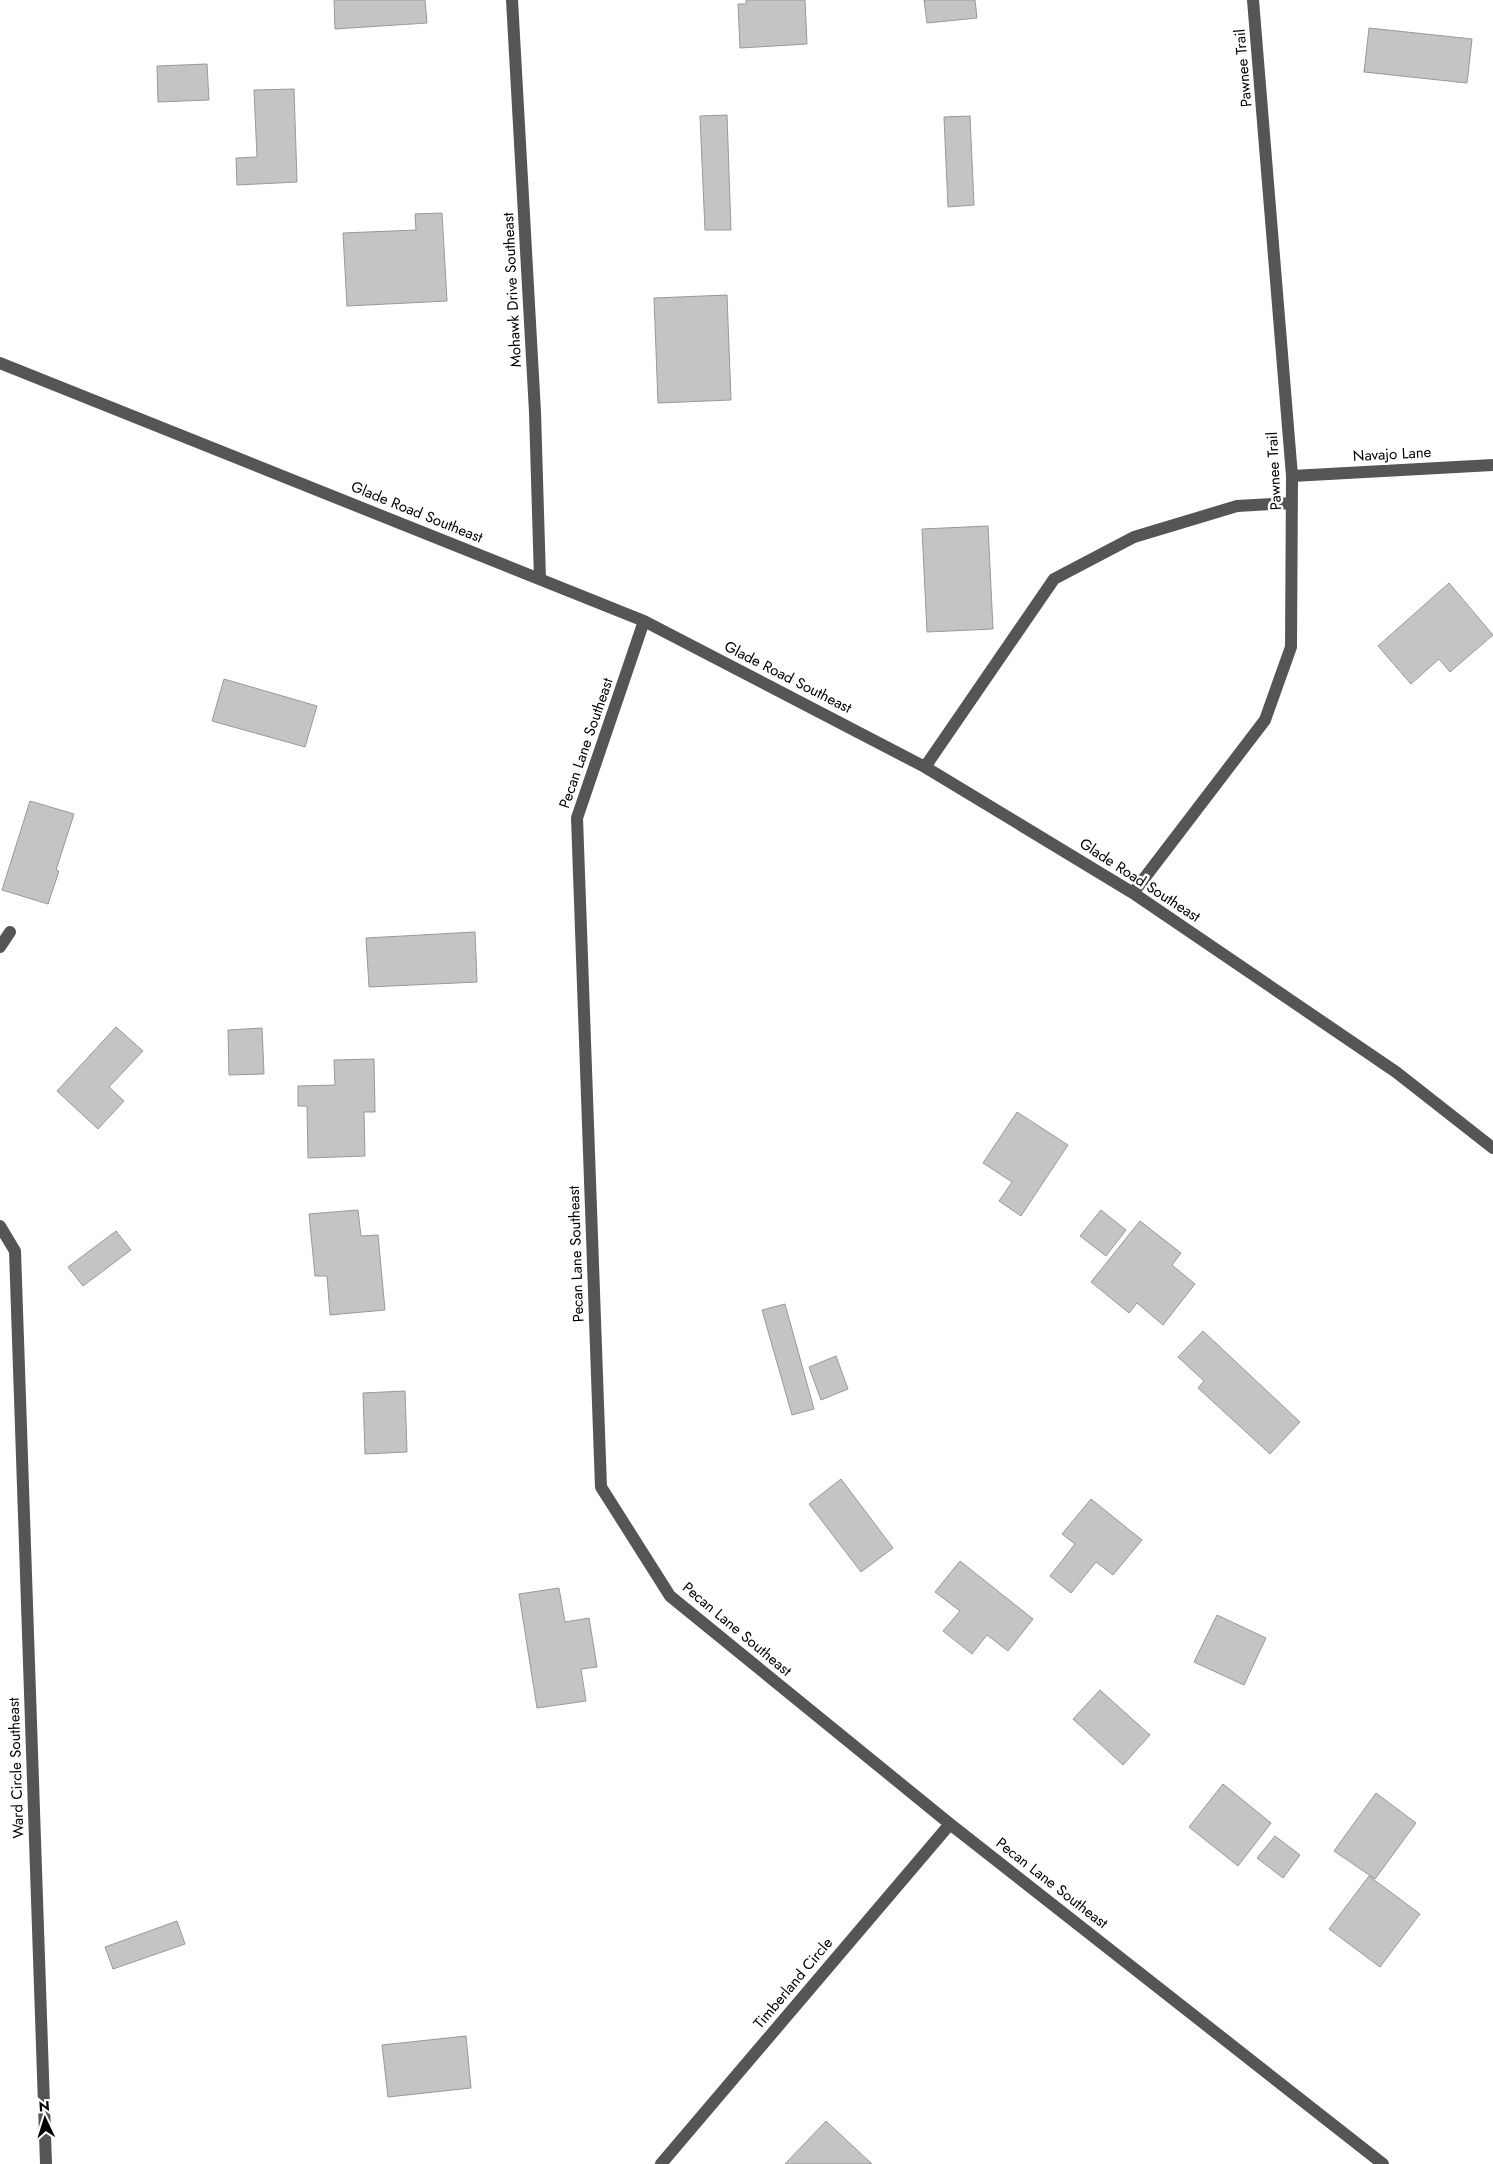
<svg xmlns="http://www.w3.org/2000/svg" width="1493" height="2164" font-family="Jost,sans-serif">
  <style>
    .building { fill: #c4c4c4; stroke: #999 }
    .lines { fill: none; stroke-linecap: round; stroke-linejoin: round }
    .minor { stroke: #555; stroke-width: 12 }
    .labels { text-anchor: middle; stroke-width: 5; stroke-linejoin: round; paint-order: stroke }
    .street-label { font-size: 15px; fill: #000; stroke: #fff }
  </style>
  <rect width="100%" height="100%" fill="#fff"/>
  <!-- building -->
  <path class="building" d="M334,0H425L427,23L335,29Z
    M746,0H805L807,44L740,48L738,4H746Z
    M924,0H975L977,18L927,23Z
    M1369,28L1472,39L1467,83L1364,72Z
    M207,64L209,100L158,102L157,66Z
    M294,89L297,182L237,185L236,158L257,157L254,90Z
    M727,115L731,230H705L700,116Z
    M970,116L974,205L948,207L944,117Z
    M442,213L447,301L347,306L343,233L416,230L415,214Z
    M727,295L731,400L658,403L654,298Z
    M988,526L993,629L927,632L922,529Z
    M1449,583L1493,635L1450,672L1439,659L1411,684L1378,646Z
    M224,679L317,706L305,747L212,721Z
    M30,801L74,814L56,870L59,871L48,904L2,890Z
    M475,932L477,982L369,987L366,938Z
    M116,1027L143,1051L109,1087L124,1101L98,1129L57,1091Z
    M262,1028L264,1074L229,1075L228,1030Z
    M374,1059L375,1112H364L365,1156L308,1158L307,1106H298V1086L335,1085L334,1060Z
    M1017,1112L1068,1145L1021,1216L999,1201L1012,1182L983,1163Z
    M358,1210L361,1236L378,1235L385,1310L330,1315L327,1276H315L309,1214Z
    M1101,1210L1126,1230L1106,1256L1080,1236Z
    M1140,1221L1181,1253L1172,1265L1195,1284L1163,1325L1137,1303L1129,1313L1091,1282Z
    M116,1231L131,1250L83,1286L68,1267Z
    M785,1304L814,1409L792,1415L762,1310Z
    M1203,1331L1300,1422L1270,1454L1198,1388L1204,1381L1178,1357Z
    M836,1356L848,1389L821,1400L809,1367Z
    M405,1391L407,1452L365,1454L363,1393Z
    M841,1479L893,1548L861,1572L809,1504Z
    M1091,1499L1142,1540L1113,1575L1096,1562L1071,1593L1050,1576L1075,1544L1062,1534Z
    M960,1561L1033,1619L1008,1651L987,1635L972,1654L943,1631L960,1611L935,1592Z
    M559,1588L565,1622L589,1618L597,1667L581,1669L586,1701L537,1708L519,1594Z
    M1217,1615L1266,1638L1244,1685L1194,1662Z
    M1100,1690L1150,1735L1123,1765L1073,1719Z
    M1223,1784L1271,1823L1238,1866L1189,1827Z
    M1376,1793L1416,1823L1375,1879L1334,1851Z
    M1275,1836L1300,1855L1283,1878L1257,1858Z
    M1369,1876L1420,1914L1380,1967L1329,1929Z
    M177,1921L185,1944L113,1969L105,1947Z
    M466,2036L471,2088L388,2097L382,2045Z
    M826,2121L872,2164H785Z"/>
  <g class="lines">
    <!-- minor -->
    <path class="minor" d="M512,0L535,412L540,579
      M0,363L644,621L925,767L1133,893L1396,1072L1493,1148
      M1292,476L1493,465
      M644,621L577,818L601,1487L670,1596L950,1824L1383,2164
      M925,767L1054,579L1134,537L1237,506L1292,503
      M1133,893L1265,720L1291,647L1292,476L1253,0
      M0,947L10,932
      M0,1226L15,1251L46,2164
      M661,2164L950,1824"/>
  </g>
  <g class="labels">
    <!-- street labels -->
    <g class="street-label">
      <text transform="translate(1243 68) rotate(-95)" y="5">Pawnee Trail</text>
      <text transform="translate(512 290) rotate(-93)" y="5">Mohawk Drive Southeast</text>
      <text transform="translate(1392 454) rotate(-3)" y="5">Navajo Lane</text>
      <text transform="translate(1274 471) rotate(-93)" y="5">Pawnee Trail</text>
      <text transform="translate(417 512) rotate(22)" y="5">Glade Road Southeast</text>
      <text transform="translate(788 677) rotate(27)" y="5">Glade Road Southeast</text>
      <text transform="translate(586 743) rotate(-71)" y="5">Pecan Lane Southeast</text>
      <text transform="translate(1140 880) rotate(33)" y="5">Glade Road Southeast</text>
      <text transform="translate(576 1254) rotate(-92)" y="5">Pecan Lane Southeast</text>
      <text transform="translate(737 1629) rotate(40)" y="5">Pecan Lane Southeast</text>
      <text transform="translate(16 1768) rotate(-92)" y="5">Ward Circle Southeast</text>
      <text transform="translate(1052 1883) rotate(38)" y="5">Pecan Lane Southeast</text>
      <text transform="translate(793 1983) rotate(-50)" y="5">Timberland Circle</text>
    </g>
  </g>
  <!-- north arrow -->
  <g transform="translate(45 2119) rotate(356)" stroke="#ffffff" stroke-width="4" paint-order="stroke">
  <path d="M0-4L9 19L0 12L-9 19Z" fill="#000000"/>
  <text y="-8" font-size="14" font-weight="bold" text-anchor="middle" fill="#000000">N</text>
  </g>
</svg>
